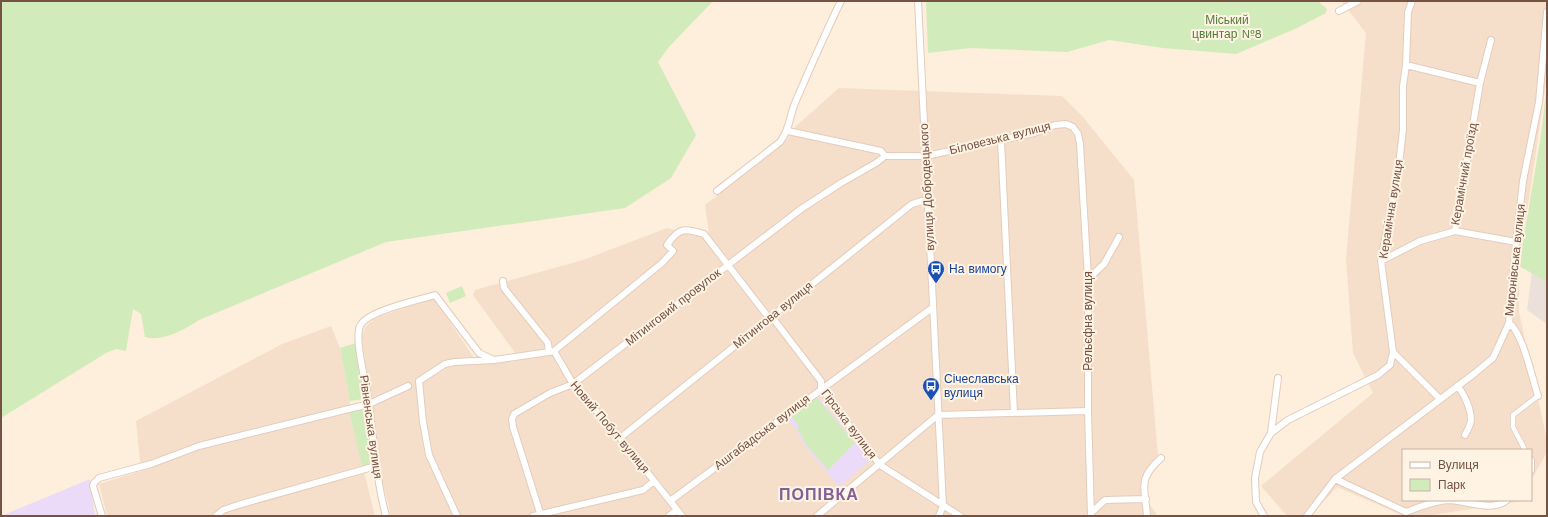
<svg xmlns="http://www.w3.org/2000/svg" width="1548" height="517" font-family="'Work Sans',sans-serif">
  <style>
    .residential { fill: #f6dfca }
    .industrial { fill: #ebe1da }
    .education { fill: #ecdaf9 }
    .green { fill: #d2ebbb }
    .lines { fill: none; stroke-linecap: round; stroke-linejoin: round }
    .pedestrian-casing { stroke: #e4cbbc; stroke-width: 6 }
    .minor-casing { stroke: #e4cbbc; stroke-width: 8 }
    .pedestrian { stroke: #fff; stroke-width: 4.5 }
    .minor { stroke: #fff; stroke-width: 6 }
    .labels { text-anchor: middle; stroke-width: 4; stroke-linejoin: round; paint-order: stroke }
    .park-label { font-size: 12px; fill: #537b3b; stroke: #fff3e4 }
    .street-label { font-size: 12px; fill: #745244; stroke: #fff3e4 }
    .transit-label { font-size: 12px; fill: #164399; stroke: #fff3e4; text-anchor: start }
    .district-label { font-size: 16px; font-weight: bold; letter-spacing: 1px; fill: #815f98; stroke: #fff3e4 }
  </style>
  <rect width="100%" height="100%" fill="#feeedc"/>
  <!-- residential -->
  <path class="residential" d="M1341,1H1547V77L1519,266V312L1547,440V452L1531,481V450H1403V500L1520,501L1427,516H1404L1337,487L1310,516H1287L1261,486L1373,393L1353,353L1346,259L1366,33Z
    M839,88L1062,96L1083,117L1134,180L1158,455L1143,474L1141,492L1158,516H391L380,470L362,338L365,327L375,318L434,298L478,364L518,361L515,353L473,295L475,290L583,260L667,228L696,236L709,234L705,205L788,139L796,126Z
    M331,326L340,348L350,401L349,411L375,516H107L99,484L141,471L136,421L282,344Z"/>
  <!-- industrial -->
  <path class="industrial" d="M1547,158V324L1527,310Z"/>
  <!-- education -->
  <path class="education" d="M817,395L870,460L839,487L805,446L795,428L785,417Z
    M90,479L95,516H1Z"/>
  <!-- green -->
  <path class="green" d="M1,1H713L668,48L658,62L696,135L671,178L625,208L386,242L199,320C184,330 162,342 145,337L141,314L133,309L126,351L116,349L106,353L1,418Z
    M926,1H1318L1327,9L1326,13L1297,28L1236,54L1163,48L1109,40L1067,52L971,48L928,53Z
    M1547,83V282L1519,266L1541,135Z
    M462,286L466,296L450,303L446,293Z
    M356,343L364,399L350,401L340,348Z
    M813,398H817L855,443L828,470L808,447L797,429L799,426L791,416Z
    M367,407L374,464L362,466L349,411Z"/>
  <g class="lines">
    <defs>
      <path id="pedestrian" d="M1525,450L1513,427V415L1538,396"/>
      <path id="minor" d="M918,1L943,506L939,516
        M1412,1L1408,12L1406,65L1403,86V130L1399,164L1381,261L1393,352L1440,399
        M1339,11L1358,1
        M1406,65L1480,83
        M788,131L881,151L885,156
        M1001,140L1014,413
        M717,191L780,142C790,129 789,118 795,103C810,68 825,34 841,1
        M1455,231L1516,242
        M1381,261L1420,241L1455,231L1480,83L1491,40
        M1088,279L1104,264L1119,237
        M503,281L504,288L548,343L549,352L554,351L573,384L620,438L682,516
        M1509,323C1523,333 1532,378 1538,396
        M554,351L662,263L673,251L667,245C679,227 685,228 704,234L769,318L775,321L821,381V389L880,465L960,516
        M1457,386C1464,393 1471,409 1471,420C1471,424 1467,431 1465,435
        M1271,433L1278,378
        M620,438L912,204L929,199
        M1531,460V470
        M1335,479L1406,512C1420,507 1433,501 1448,500C1466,500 1492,513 1507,500
        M670,501L932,308
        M1092,512L1105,500L1146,499
        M102,516L93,486L94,483L99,478L151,464L199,446L369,404L408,386
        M216,516L223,510L238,505L376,466
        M386,516C376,479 374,442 369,404C367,386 354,341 360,326C366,311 420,300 435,295L479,353L494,360
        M457,516L429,455L423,422L419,381L445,364L455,362L494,360L549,352
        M533,516L643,490L654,481
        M541,516L513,427L512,419L514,414L550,393L573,384L801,209L841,183L876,163L885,156H926L1034,133L1055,125L1066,124L1073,127L1078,134L1080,144L1088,279V411L1091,516
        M669,516L677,510
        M817,516L938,415L1088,411
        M1147,516C1145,487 1137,480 1161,458
        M1264,516L1256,502L1255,478L1260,452L1271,433L1288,420L1378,375L1390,365L1393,352
        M1307,516L1335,479L1475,373L1493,358L1509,323L1516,242L1523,181L1539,102L1547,12"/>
    </defs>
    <!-- pedestrian casing -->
    <use href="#pedestrian" class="pedestrian-casing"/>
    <!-- minor casing -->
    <use href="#minor" class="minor-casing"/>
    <!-- pedestrian -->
    <use href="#pedestrian" class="pedestrian"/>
    <!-- minor -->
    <use href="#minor" class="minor"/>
  </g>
  <!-- icons -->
  <defs>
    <symbol id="bus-pin" viewBox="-11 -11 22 30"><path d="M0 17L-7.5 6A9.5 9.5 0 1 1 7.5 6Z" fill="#1a4fb4" stroke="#fff3e4"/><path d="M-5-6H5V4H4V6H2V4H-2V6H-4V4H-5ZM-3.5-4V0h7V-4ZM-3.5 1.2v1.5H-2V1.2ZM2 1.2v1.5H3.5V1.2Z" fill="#fff"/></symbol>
  </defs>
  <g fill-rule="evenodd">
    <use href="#bus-pin" x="926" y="259" width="20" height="27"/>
    <use href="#bus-pin" x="921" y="376" width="20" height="27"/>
  </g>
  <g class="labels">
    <!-- park labels -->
    <g class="park-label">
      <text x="1227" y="24">Міський<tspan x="1227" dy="14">цвинтар №8</tspan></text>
    </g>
    <!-- street labels -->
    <g class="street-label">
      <text transform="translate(1000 138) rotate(-14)" y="4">Біловезька вулиця</text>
      <text transform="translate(1464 174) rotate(-80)" y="4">Керамічний проїзд</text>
      <text transform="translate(927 187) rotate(-93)" y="4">вулиця Добродецького</text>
      <text transform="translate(1391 209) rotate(-81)" y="4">Керамічна вулиця</text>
      <text transform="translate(1515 260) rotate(-84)" y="4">Миронівська вулиця</text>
      <text transform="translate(673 307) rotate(-38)" y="4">Мітинговий провулок</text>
      <text transform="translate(773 315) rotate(-39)" y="4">Мітингова вулиця</text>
      <text transform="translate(1088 321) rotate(-90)" y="4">Рельєфна вулиця</text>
      <text transform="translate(849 424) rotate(53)" y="4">Гірська вулиця</text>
      <text transform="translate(371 427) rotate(82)" y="4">Рівненська вулиця</text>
      <text transform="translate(610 427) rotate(50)" y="4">Новий Побут вулиця</text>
      <text transform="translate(762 432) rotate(-37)" y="4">Ашгабадська вулиця</text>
    </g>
    <!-- transit labels -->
    <g class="transit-label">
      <text x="949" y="273">На вимогу</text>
      <text x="944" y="383">Січеславська<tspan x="944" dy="14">вулиця</tspan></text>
    </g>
    <!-- district labels -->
    <g class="district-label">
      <text x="819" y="500">ПОПІВКА</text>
    </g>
  </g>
  <!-- border -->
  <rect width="1548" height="517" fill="none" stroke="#745244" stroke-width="4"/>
  <!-- legend -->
  <rect x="1402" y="449" width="130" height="52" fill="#fff3e4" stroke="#c7b3a4"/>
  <rect x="1410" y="462" width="20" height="6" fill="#ffffff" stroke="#c7b3a4"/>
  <text x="1438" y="469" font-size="12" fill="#745244">Вулиця</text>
  <rect x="1410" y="479" width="20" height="12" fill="#d2ebbb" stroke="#c7b3a4"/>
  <text x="1438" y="489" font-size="12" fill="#745244">Парк</text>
</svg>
